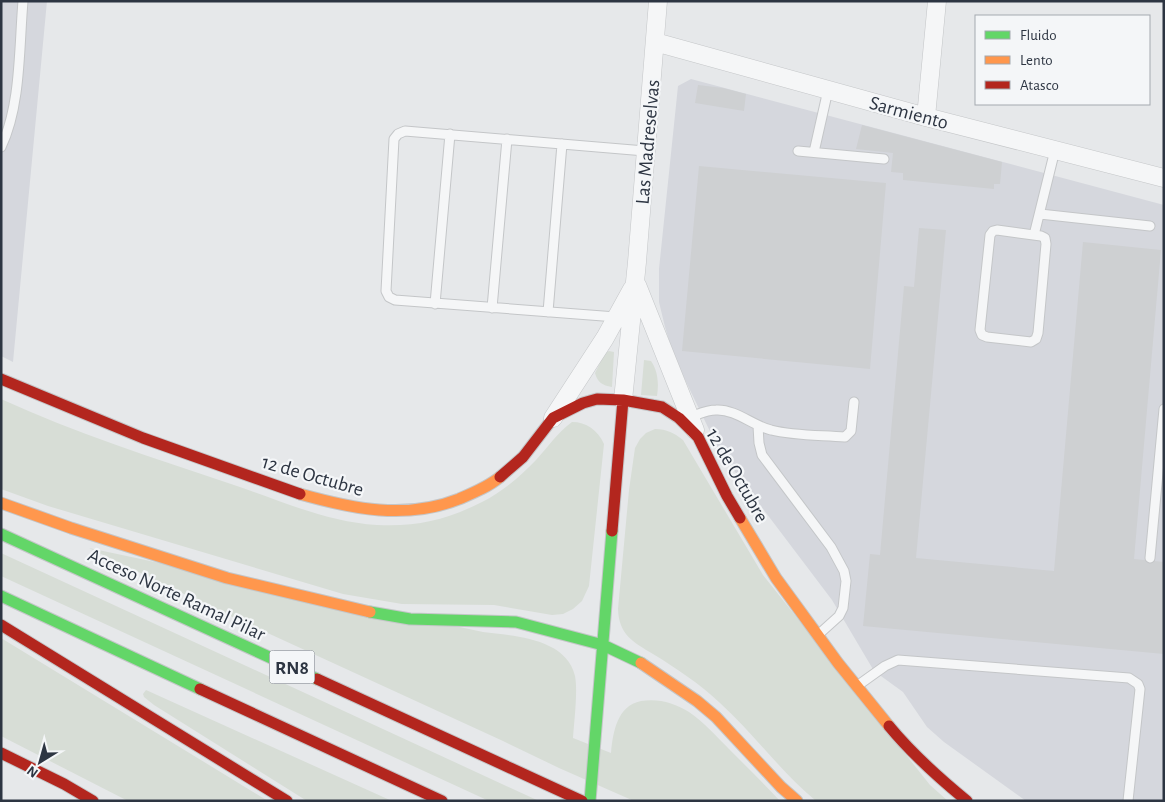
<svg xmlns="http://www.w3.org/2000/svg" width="1165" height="802" font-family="'Alegreya Sans',sans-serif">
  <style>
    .built { fill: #d5d7dd }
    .green { fill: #d7ddd6 }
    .building { fill: #ced0d2 }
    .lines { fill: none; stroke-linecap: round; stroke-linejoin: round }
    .lane-casing { stroke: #c4c6c8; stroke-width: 11 }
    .street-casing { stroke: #c4c6c8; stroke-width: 19 }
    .fast-casing { stroke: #c4c6c8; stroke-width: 13 }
    .slow-casing { stroke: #c4c6c8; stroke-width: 13 }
    .jam-casing { stroke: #c4c6c8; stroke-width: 13 }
    .lane { stroke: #f5f6f7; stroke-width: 9 }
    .street { stroke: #f5f6f7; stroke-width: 18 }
    .fast { stroke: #63d668; stroke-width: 11 }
    .slow { stroke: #ff974d; stroke-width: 11 }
    .jam { stroke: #b3261e; stroke-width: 11 }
    .labels { text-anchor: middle; stroke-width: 4.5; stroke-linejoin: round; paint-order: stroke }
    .shield { fill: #f4f6f8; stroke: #696f79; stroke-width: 1 }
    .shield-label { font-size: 19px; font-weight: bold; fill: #2d3542 }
    .street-label { font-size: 20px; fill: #2d3542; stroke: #f4f6f8 }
  </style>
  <rect width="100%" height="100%" fill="#e6e8ea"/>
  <!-- built -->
  <path class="built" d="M1,1H47L13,362L1,356Z
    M691,79L1164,205V801H1026L944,742L927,727L903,692L874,671L832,600L720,452L674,357L665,327L659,302V269L678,86Z"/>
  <!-- green -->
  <path class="green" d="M609,351L614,352L612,387C602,385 598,383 595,373L605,353Z
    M644,360L651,361C658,371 659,384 657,396L641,395Z
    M1,399C75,433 154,458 231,484C279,500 326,522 377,525C417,527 446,520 482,502C502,492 521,476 536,460C548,447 557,433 572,422C586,422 598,430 604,444L589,586L582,601L573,609L563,614L552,615L494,605L402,604L343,594L48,506L1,489Z
    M655,429C667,429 674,433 683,440L763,575L930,785L948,801H816C781,772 754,734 720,703C700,684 676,668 653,654C633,642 619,635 618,609L629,490L635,448L640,439L646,433Z
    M89,548L483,632C514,636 566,638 575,676C578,691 574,723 573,738L611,753C613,732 617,706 641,701C658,698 675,703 689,712C704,722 716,736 729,749C746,766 763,783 780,801H634L559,768L503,741L213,608Z
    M1,553L539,801H489L1,576Z
    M1,638L268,801H128L1,736Z
    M146,690L392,801H307L154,705L144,697L143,694Z"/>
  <!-- building -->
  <path class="building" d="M698,85L723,88L746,94L744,111L695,103Z
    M862,125L1002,162L1000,184H994V189L903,180V173L891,172L893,153L856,149Z
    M699,166L886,183L870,369L682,351Z
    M919,228L946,230L916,558L1054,571L1083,242L1161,250L1134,559L1164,562V654L863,626L870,554L880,555L904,286L914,287Z"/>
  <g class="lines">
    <defs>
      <path id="lane" d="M1,147C21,106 19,47 23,1
        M798,151L884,159
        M814,152L828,90
        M1040,214L1150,226
        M997,230L1041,236L1045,238L1046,244L1038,333L1036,339L1031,342L987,337L982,335L980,330L990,235L993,231Z
        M1034,235L1055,150
        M435,304L450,134
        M492,308L507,139
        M548,312L562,144
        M616,317L395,300L389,297L386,291L394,139L398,134L405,131L645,151
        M690,417C699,414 707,410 716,410C736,409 753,426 771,430C795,436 821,435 845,437L851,431L854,402
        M758,426L759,443L762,455L831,547L844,571L846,581L843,608L839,616L819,634
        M1150,558L1164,409
        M857,686L885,666L898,660L1129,678L1138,684L1140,689L1128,801"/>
      <path id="street" d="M655,42L926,117L1164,178
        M926,117L937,1
        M637,285L695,430
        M623,400L637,262L658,1
        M553,418L605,338L632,289"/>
      <path id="fast" d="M1,534L317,679
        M1,596L200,689
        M370,612L410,619L516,622L603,645L641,663
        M590,801L612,531"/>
      <path id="slow" d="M300,494C353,509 406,520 459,499C473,493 488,487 500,477
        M1,503L71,528L227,578L370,612
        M740,518L776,578L838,663L889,726
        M641,663L697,701L716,717L781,787L797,801"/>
      <path id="jam" d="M1,379L143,438L300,494
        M500,477L523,457L553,418L583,403L597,399L623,400L662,407L679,418L698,437L727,496L740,518
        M612,531L623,400
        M1,625L287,801
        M317,679L582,801
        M200,689L442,801
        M889,726C912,754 939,778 967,801
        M1,753L64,784L93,801"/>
    </defs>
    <!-- lane casing -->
    <use href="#lane" class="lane-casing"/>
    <!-- street casing -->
    <use href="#street" class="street-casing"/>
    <!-- fast casing -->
    <use href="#fast" class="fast-casing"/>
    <!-- slow casing -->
    <use href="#slow" class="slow-casing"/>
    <!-- jam casing -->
    <use href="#jam" class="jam-casing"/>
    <!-- lane -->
    <use href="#lane" class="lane"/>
    <!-- street -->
    <use href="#street" class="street"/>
    <!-- fast -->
    <use href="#fast" class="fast"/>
    <!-- slow -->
    <use href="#slow" class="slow"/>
    <!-- jam -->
    <use href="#jam" class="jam"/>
  </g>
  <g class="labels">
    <!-- shield labels -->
    <rect class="shield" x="269.5" y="650.5" width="45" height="33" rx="4"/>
    <g class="shield-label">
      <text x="292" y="674">RN8</text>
    </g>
    <!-- street labels -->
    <g class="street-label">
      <text transform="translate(909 112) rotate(15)" y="7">Sarmiento</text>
      <text transform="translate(647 142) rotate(-85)" y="7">Las Madreselvas</text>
      <text transform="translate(313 475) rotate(16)" y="7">12 de Octubre</text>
      <text transform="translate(738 475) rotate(60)" y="7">12 de Octubre</text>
      <text transform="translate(177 594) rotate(25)" y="7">Acceso Norte Ramal Pilar</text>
    </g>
  </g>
  <!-- border -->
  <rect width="1165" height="802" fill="none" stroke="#2d3542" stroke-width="5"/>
  <!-- legend -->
  <rect x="975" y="15" width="175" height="90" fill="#f4f6f8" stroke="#a4a9af"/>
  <rect x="985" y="31" width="25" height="8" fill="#63d668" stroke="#a4a9af"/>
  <text x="1020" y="40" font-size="15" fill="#2d3542">Fluido</text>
  <rect x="985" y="56" width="25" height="8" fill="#ff974d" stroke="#a4a9af"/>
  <text x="1020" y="65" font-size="15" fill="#2d3542">Lento</text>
  <rect x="985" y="81" width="25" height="8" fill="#b3261e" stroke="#a4a9af"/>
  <text x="1020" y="90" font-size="15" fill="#2d3542">Atasco</text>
  <!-- north arrow -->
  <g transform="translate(40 762) rotate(217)" stroke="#f4f6f8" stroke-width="4" paint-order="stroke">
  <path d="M0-4L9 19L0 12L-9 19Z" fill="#2d3542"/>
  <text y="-8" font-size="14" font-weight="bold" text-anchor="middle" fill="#2d3542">N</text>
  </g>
</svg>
